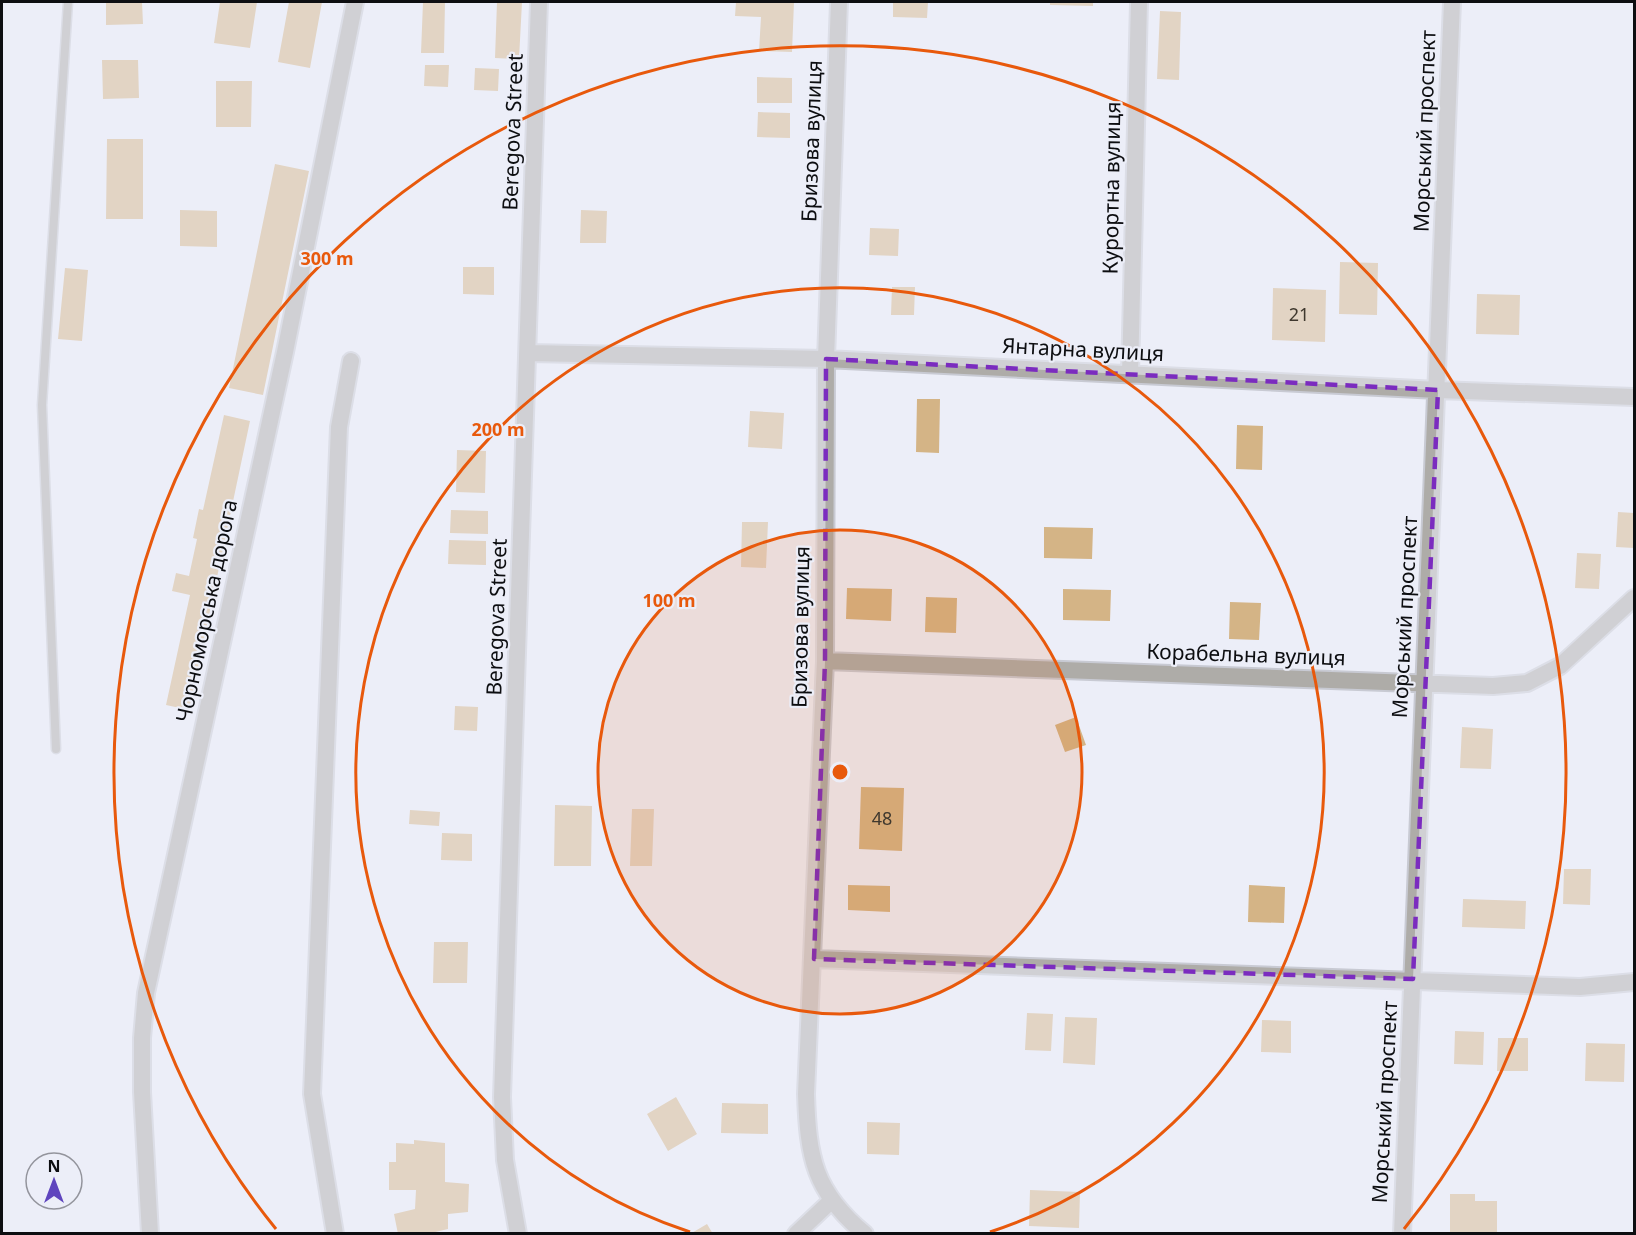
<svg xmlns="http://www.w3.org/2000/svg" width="1636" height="1235" font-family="'Noto Sans',sans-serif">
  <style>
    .building { fill: #d4b486 }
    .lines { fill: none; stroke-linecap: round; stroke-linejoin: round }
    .service-casing { stroke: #c8cad3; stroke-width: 11 }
    .minor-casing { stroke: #c8cad3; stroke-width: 20 }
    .service { stroke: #aeaca8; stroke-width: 8 }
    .minor { stroke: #aeaca8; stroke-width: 16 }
    .marked { fill: none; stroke: #7b2cbf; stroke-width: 4.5; stroke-dasharray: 12 8; stroke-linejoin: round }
    .ring { fill: none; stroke: #e8590c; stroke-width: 3 }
    .labels { text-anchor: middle; stroke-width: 4.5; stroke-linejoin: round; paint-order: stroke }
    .number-label { font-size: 18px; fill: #3f382e }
    .street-label { font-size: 21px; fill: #0d0e11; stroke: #eceef8 }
    .centre { fill: #e8590c; stroke: #eceef8; stroke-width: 3 }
    .ring-label { font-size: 18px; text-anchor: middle; font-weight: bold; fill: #e8590c; stroke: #eceef8; stroke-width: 4.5; stroke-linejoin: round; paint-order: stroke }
  </style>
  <rect width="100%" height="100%" fill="#eceef8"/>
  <!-- building -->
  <path class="building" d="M106,2H142L143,24L106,25Z
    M220,2H257L250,48L214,43Z
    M289,2H322L310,68L278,62Z
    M423,2H445L444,53H421Z
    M497,2H522L519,59L495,58Z
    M736,2H794L792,52L759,51L761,17L735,16Z
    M893,2H928L927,18L893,17Z
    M1050,2H1093V6L1050,5Z
    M1160,11L1181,12L1179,80L1157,79Z
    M102,60H138L139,98L103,99Z
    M425,65H449L448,87L424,86Z
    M475,68L499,69L498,91L474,90Z
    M757,77L792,78V103H757Z
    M216,81H252L251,127H216Z
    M758,112L790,113V138L757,137Z
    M107,139H143V219H106Z
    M275,164L309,171L263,395L229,388Z
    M180,210L217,211V247L180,246Z
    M581,210L607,211L606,243H580Z
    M870,228L899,229L898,256L869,255Z
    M1340,262L1378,263L1377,315L1339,314Z
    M463,267H494V295L463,294Z
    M65,268L88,270L82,341L58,339Z
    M892,287H915L914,315H891Z
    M1273,288L1326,290L1325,342L1272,340Z
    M1477,294L1520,295L1519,335L1476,334Z
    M917,399H940L939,453L916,452Z
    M750,411L784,413L782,449L748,447Z
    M224,415L250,421L189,710L166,705L190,595L172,591L176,573L189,576L197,539L193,538L199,509L203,510Z
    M1237,425L1263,426L1262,470L1236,469Z
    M457,450L486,451L485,493L456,492Z
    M451,510L488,511V534L450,533Z
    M1618,512L1634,513V548L1616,547Z
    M742,522H768L766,568L741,567Z
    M1044,527L1093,528L1092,559L1044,558Z
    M449,540L486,541V565L448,564Z
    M1577,553L1601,554L1599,589L1575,588Z
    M847,588L892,589L891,621L846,619Z
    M1063,589L1111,590L1110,621L1063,620Z
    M926,597L957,598L956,633L925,632Z
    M1230,602L1261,603L1259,640L1229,639Z
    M455,706L478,707L477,731L454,730Z
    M1076,717L1086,745L1065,752L1055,725Z
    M1462,727L1493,729L1491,769L1460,768Z
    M861,787L904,788L902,851L859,849Z
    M555,805L592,806L591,866H554Z
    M632,809H654L652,866H630Z
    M410,810L440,812L439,826L409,824Z
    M442,833L472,834V861L441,860Z
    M1564,869H1591L1590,905L1563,904Z
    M848,885L890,886V912L848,910Z
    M1249,885L1285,887L1284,923L1248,922Z
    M1463,899L1526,901L1525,929L1462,927Z
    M434,942H468L467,983H433Z
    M1027,1013L1053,1014L1051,1051L1025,1050Z
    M1065,1017L1097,1018L1095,1065L1063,1063Z
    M1262,1020L1291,1021V1053L1261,1052Z
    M1455,1031L1484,1032L1483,1065L1454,1064Z
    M1498,1038H1528V1071H1497Z
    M1586,1043L1625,1044L1624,1082L1585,1081Z
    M676,1097L697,1134L668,1151L647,1114Z
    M722,1103L768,1104V1134L721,1133Z
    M867,1122L900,1123L899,1155L867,1154Z
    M414,1140L445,1143V1182L469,1184L468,1212L448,1214V1229L427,1234H398L394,1214L415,1209L416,1190H389V1162H396V1143L414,1144Z
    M1030,1190L1080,1192L1079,1228L1029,1226Z
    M1450,1194H1475V1201H1497V1232H1450Z
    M707,1224L713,1234H690Z"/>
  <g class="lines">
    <defs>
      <path id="service" d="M56,749L42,405L68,2"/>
      <path id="minor" d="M839,2L826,359L825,661L806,1094C808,1157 814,1192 865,1234
        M529,353L826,359L1438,390L1634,397
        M1130,375L1139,2
        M825,661L1493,686L1527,683L1560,666L1634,598
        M814,959L1580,987L1634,982
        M150,1234L142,1092V1038L146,993L285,352L355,2
        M335,1234L312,1094L339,427L351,361
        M518,1234L505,1160L502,1097L539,2
        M796,1234L831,1201
        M1402,1234L1452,2"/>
    </defs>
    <!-- service casing -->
    <use href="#service" class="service-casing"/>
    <!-- minor casing -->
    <use href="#minor" class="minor-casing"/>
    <!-- service -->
    <use href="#service" class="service"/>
    <!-- minor -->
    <use href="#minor" class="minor"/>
  </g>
  <!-- marked area -->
  <path d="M0 0H1636V1235H0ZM826,359L1438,390L1413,979L814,959L825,661Z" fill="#eceef8" fill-opacity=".55" fill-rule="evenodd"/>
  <path class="marked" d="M826,359L1438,390L1413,979L814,959L825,661Z"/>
  <!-- distance rings -->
  <circle cx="840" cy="772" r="242" fill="#e8590c" fill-opacity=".12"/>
  <g class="ring">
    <circle cx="840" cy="772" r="242"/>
    <path d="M690 1232A484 484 0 1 1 990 1232"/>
    <path d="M276 1229A726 726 0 1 1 1404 1229"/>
  </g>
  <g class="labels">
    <!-- number labels -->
    <g class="number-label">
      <text x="1299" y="321">21</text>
      <text x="882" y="825">48</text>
    </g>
    <!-- street labels -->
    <g class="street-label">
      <text transform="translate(1425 131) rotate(-88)" y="7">Морський проспект</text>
      <text transform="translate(513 132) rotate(-88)" y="7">Beregova Street</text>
      <text transform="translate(812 141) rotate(-88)" y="7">Бризова вулиця</text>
      <text transform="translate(1112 188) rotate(-89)" y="7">Курортна вулиця</text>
      <text transform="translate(1083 350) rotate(3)" y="7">Янтарна вулиця</text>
      <text transform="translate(207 611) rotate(-78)" y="7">Чорноморська дорога</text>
      <text transform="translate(497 617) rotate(-88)" y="7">Beregova Street</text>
      <text transform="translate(1405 617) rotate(-87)" y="7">Морський проспект</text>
      <text transform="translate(801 627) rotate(-89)" y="7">Бризова вулиця</text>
      <text transform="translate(1246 655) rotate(2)" y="7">Корабельна вулиця</text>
      <text transform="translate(1385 1102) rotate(-87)" y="7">Морський проспект</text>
    </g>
  </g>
  <circle cx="840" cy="772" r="9" class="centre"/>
  <g class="ring-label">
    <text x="327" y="265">300 m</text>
    <text x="498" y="436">200 m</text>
    <text x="669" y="607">100 m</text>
  </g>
  <!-- border -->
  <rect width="1636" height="1235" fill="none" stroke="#0d0e11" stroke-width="6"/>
  <!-- north arrow -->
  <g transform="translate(54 1181)"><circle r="28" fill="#eceef8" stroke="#93949c" stroke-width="1.5"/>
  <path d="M0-4.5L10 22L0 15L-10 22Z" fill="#5f45be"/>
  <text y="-9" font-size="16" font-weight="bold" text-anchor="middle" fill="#0d0e11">N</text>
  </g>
</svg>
